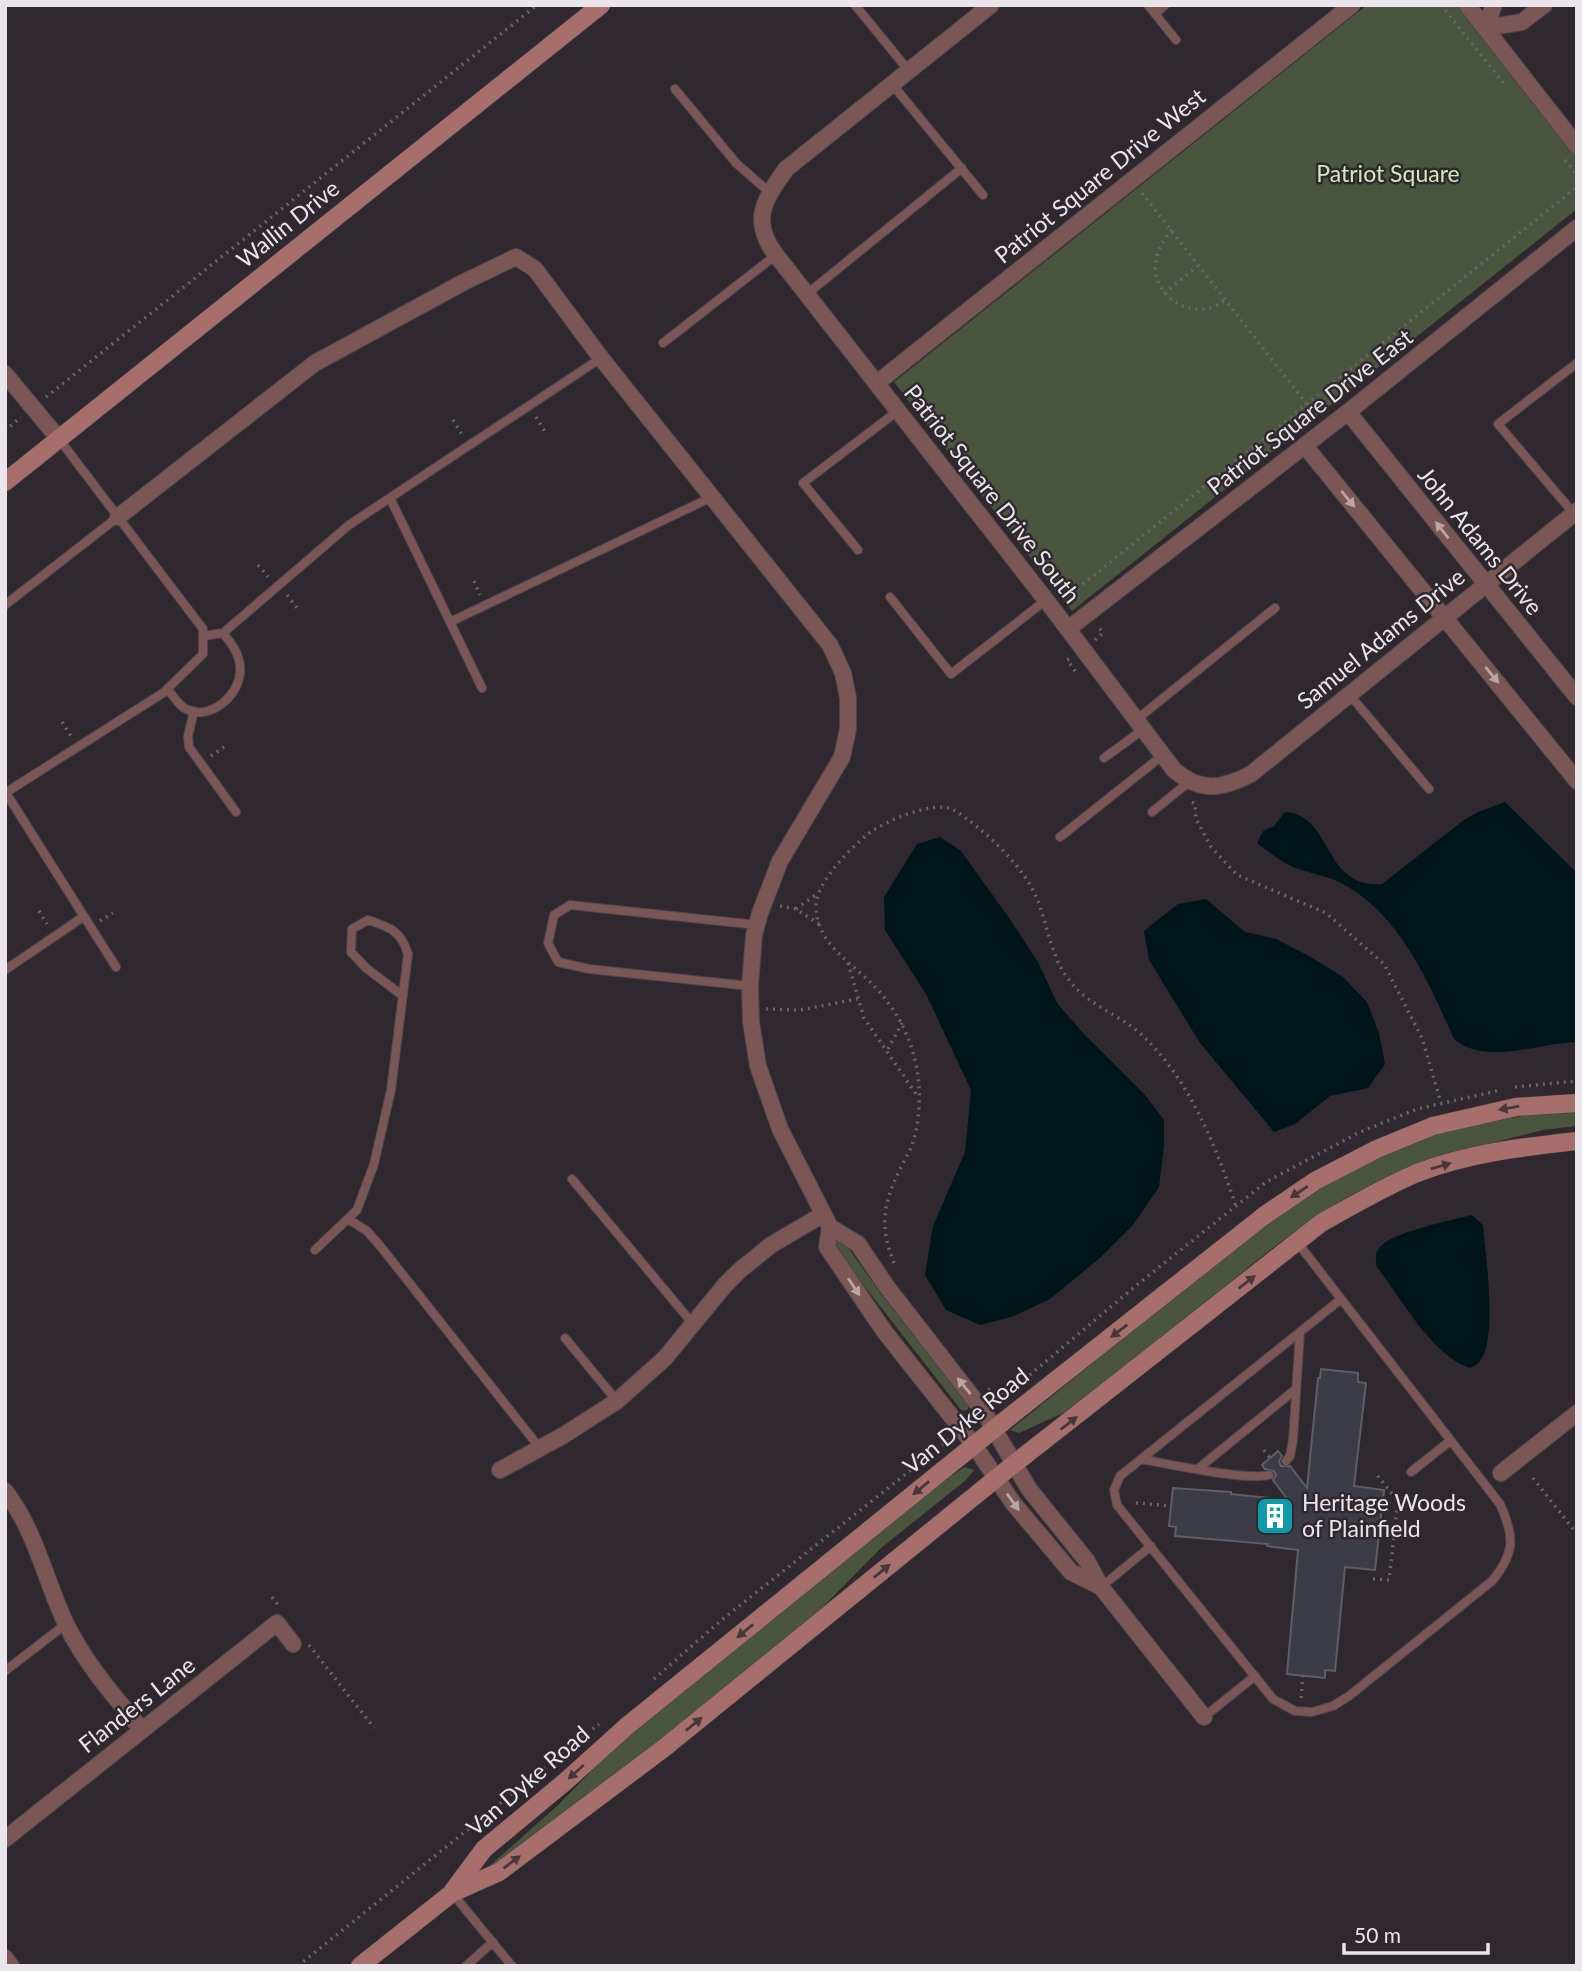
<svg xmlns="http://www.w3.org/2000/svg" width="1582" height="1971" font-family="Lato,sans-serif">
  <style>
    .green { fill: #4a553d }
    .water { fill: #00151a }
    .building { fill: #3c3c46; stroke: #5e5e68; stroke-width: 2 }
    .lines { fill: none; stroke-linecap: round; stroke-linejoin: round }
    .lane-casing { stroke: #4d464c; stroke-width: 10 }
    .street-casing { stroke: #4d464c; stroke-width: 18 }
    .secondary-casing { stroke: #4d464c; stroke-width: 19 }
    .path { stroke: #6b656b; stroke-width: 3.5; stroke-dasharray: 2 5; stroke-linecap: butt }
    .lane { stroke: #7a5754; stroke-width: 8 }
    .street { stroke: #7a5754; stroke-width: 16 }
    .secondary { stroke: #a66f6c; stroke-width: 18 }
    .oneway { fill: #b8a5a6 }
    .oneway2 { fill: #47363a }
    .labels { text-anchor: middle; stroke-width: 5; stroke-linejoin: round; paint-order: stroke }
    .park-label { font-size: 23px; fill: #d2eab6; stroke: #2f282e }
    .street-label { font-size: 23px; fill: #eae5ea; stroke: #2f282e }
    .poi-label { font-size: 23px; fill: #eae5ea; stroke: #2f282e; text-anchor: start }
  </style>
  <rect width="100%" height="100%" fill="#2f282e"/>
  <!-- green -->
  <path class="green" d="M1367,5H1458L1577,156V209L1072,611L894,382Z
    M1577,1111V1126L1543,1130L1476,1147L1384,1178L1342,1200L1279,1243L1070,1410L1019,1433L1010,1430L1259,1229L1344,1172L1429,1136L1466,1125L1535,1114Z
    M836,1238L847,1246L881,1294L968,1405V1409L965,1411L961,1410L845,1261L835,1242Z
    M965,1467L974,1470L966,1480L881,1548L813,1617L652,1746L487,1873L485,1870L557,1806L631,1731L948,1478Z"/>
  <!-- water -->
  <path class="water" d="M1505,802L1577,873V1042C1539,1043 1486,1066 1454,1039C1428,981 1399,912 1339,882C1324,875 1308,873 1293,867C1280,861 1268,851 1257,843L1263,831L1274,826L1285,812C1333,814 1322,889 1382,884L1464,820L1478,812Z
    M940,837L961,851L1009,918L1038,962L1057,1003L1083,1033L1145,1095L1164,1120V1146L1159,1187L1133,1225L1100,1258L1050,1299L1014,1316L980,1325L946,1310L925,1275L933,1226L965,1152L971,1090L926,994L885,930L884,897L917,844Z
    M1206,899L1245,932L1276,939L1309,956L1343,977L1367,1002L1379,1033L1385,1064L1368,1088L1330,1096L1295,1124L1274,1132L1200,1043L1149,960L1144,931L1178,904Z
    M1472,1215L1483,1225C1485,1254 1499,1340 1479,1362C1477,1365 1473,1366 1470,1368C1432,1356 1401,1298 1377,1267C1375,1259 1375,1251 1381,1246C1394,1232 1452,1220 1472,1215Z"/>
  <!-- building -->
  <path class="building" d="M1321,1369L1358,1373V1382L1366,1383L1354,1486L1384,1490L1375,1570L1345,1567L1335,1671L1325,1670V1678L1287,1674L1298,1550L1267,1546L1268,1544L1175,1536L1176,1527L1169,1526L1173,1488L1231,1492V1494L1288,1500L1273,1480L1276,1475L1274,1471L1265,1469L1262,1465L1278,1451L1282,1456L1279,1461L1281,1466H1290L1307,1488L1318,1378H1320Z"/>
  <g class="lines">
    <defs>
      <path id="lane" d="M855,5L909,71
        M1148,5L1176,40
        M1155,14L1165,5
        M892,84L983,195
        M675,89L736,163L769,192
        M807,294L962,168
        M663,343L776,255
        M390,498L482,688
        M1575,515L1498,424L1577,363
        M858,550L803,483L899,410
        M890,597L951,674L1046,600
        M5,605L118,517
        M450,622L712,497
        M223,633L349,525L601,358
        M167,689C173,695 179,706 186,709C211,722 243,693 240,666C239,653 231,643 223,633L203,636
        M1349,694L1429,789
        M194,711L188,736L189,747L236,812
        M1136,720L1275,608
        M1104,758L1144,729
        M5,793L163,693L203,654V629L59,439
        M6,793L116,967
        M1152,812L1189,782
        M1060,837L1163,755
        M5,970L83,917
        M750,986L589,969L558,962L548,943L554,915L570,905L757,925
        M572,1179L693,1324
        M348,1219L367,1231L381,1247L539,1447
        M1297,1242L1500,1504C1515,1537 1515,1553 1492,1581L1349,1696L1333,1706L1312,1712L1295,1711L1273,1699L1117,1505L1114,1490L1120,1476L1340,1300
        M315,1250L357,1210L374,1164L391,1090L408,954C401,931 390,927 368,920L352,929L351,952L366,968L403,996
        M565,1338L617,1401
        M1141,1459C1168,1464 1247,1481 1269,1475
        M1286,1461L1290,1456L1293,1440L1300,1332
        M1199,1468L1296,1389
        M1411,1472L1450,1441
        M1101,1587L1151,1546
        M5,1671L66,1624
        M1204,1717L1255,1676
        M452,1893L512,1966
        M466,1966L493,1942"/>
      <path id="street" d="M991,5L786,169C764,200 750,221 776,255L1046,600L1174,770C1201,793 1222,789 1251,774L1577,511
        M1467,5L1577,146
        M1485,28L1522,22L1544,5
        M1485,28L1494,5
        M5,374L59,439
        M877,383L1352,5
        M1348,412L1577,697
        M1305,446L1577,781
        M118,517L315,363L464,282L516,257L535,269L601,358L830,645L843,673L848,698V729L842,757L780,861L760,913L754,935L750,986L751,1022L758,1066L780,1129L830,1227L858,1244L887,1287L984,1412L1029,1489L1087,1561L1101,1587L1204,1717
        M1068,629L1348,412L1577,228
        M830,1227L827,1247L884,1331L974,1445L1013,1503L1071,1572L1101,1587
        M500,1470L564,1435L617,1401L665,1358L725,1285L739,1271L771,1245L822,1215
        M1501,1473L1577,1413
        M5,1491C36,1531 45,1580 66,1624C85,1663 114,1696 142,1730
        M5,1839L277,1623L293,1644
        M5,1958L11,1966"/>
      <path id="secondary" d="M5,482L601,5
        M452,1892L484,1849L566,1781L627,1726L994,1429L1265,1215L1315,1181L1377,1149L1433,1126L1516,1107L1577,1103
        M360,1966L452,1893L499,1872L664,1748L1014,1464L1321,1223C1353,1205 1384,1187 1417,1173C1468,1153 1523,1147 1577,1141"/>
    </defs>
    <!-- lane casing -->
    <use href="#lane" class="lane-casing"/>
    <!-- street casing -->
    <use href="#street" class="street-casing"/>
    <!-- secondary casing -->
    <use href="#secondary" class="secondary-casing"/>
    <!-- path -->
    <path class="path" d="M1441,5L1505,85
      M1565,160L1577,174
      M1142,193L1316,416
      M1172,230C1164,239 1159,248 1156,259C1150,288 1178,313 1206,309C1213,308 1220,303 1226,300
      M1164,293L1198,266
      M46,397L537,5
      M536,417L545,432
      M453,420L462,435
      M5,431L21,417
      M258,565L268,577
      M474,581L480,595
      M287,595L298,609
      M1078,599L1073,592L1577,187
      M1095,640L1103,633L1097,625
      M1069,659L1067,660L1078,675
      M62,722L72,738
      M211,756L224,747
      M1192,802L1195,804L1196,819L1211,847L1237,875L1326,913L1384,964L1422,1038L1441,1103
      M780,906L796,909L819,924
      M796,909L817,894
      M39,911L47,924
      M100,921L113,913
      M848,963L864,1018L918,1097
      M766,1009L800,1010L857,999
      M888,1049L902,1023
      M1515,1087L1577,1081
      M894,1263C879,1225 883,1205 900,1169C904,1161 909,1153 912,1145C920,1123 921,1092 917,1069C911,1038 898,1012 876,988C854,964 817,945 816,908C815,883 849,850 868,834C883,822 935,799 954,810C984,829 1025,867 1038,901C1049,930 1051,960 1073,985C1092,1007 1122,1016 1143,1036C1191,1082 1215,1145 1236,1206
      M1019,1384L1138,1284L1266,1182L1358,1133L1417,1109L1501,1090
      M988,1389L1005,1396
      M1264,1450L1270,1458
      M1533,1478L1577,1534
      M1136,1503L1171,1506
      M1382,1504H1387L1395,1498
      M1373,1579L1389,1580L1398,1501L1377,1475
      M272,1597L279,1606
      M309,1645L374,1728
      M654,1679L724,1618L950,1439
      M1301,1698L1303,1676
      M298,1966L599,1724"/>
    <!-- lane -->
    <use href="#lane" class="lane"/>
    <!-- street -->
    <use href="#street" class="street"/>
    <!-- secondary -->
    <use href="#secondary" class="secondary"/>
  </g>
  <!-- one-way arrows -->
  <defs><path id="oneway-solid" d="M-6-.8H1V-3.2L6.5 0L1 3.2V.8H-6Z" transform="scale(1.75)"/></defs>
  <g class="oneway">
    <use href="#oneway-solid" transform="translate(1348 499) rotate(51)"/>
    <use href="#oneway-solid" transform="translate(1442 530) rotate(-128)"/>
    <use href="#oneway-solid" transform="translate(1492 675) rotate(51)"/>
    <use href="#oneway-solid" transform="translate(854 1287) rotate(56)"/>
    <use href="#oneway-solid" transform="translate(964 1386) rotate(-129)"/>
    <use href="#oneway-solid" transform="translate(1013 1502) rotate(54)"/>
  </g>
  <g class="oneway2">
    <use href="#oneway-solid" transform="translate(1509 1108) rotate(170)"/>
    <use href="#oneway-solid" transform="translate(1441 1166) rotate(-16)"/>
    <use href="#oneway-solid" transform="translate(1299 1192) rotate(146)"/>
    <use href="#oneway-solid" transform="translate(1247 1282) rotate(-38)"/>
    <use href="#oneway-solid" transform="translate(1119 1331) rotate(142)"/>
    <use href="#oneway-solid" transform="translate(1069 1423) rotate(-38)"/>
    <use href="#oneway-solid" transform="translate(921 1488) rotate(141)"/>
    <use href="#oneway-solid" transform="translate(882 1571) rotate(-39)"/>
    <use href="#oneway-solid" transform="translate(745 1631) rotate(141)"/>
    <use href="#oneway-solid" transform="translate(694 1724) rotate(-39)"/>
    <use href="#oneway-solid" transform="translate(576 1772) rotate(138)"/>
    <use href="#oneway-solid" transform="translate(512 1862) rotate(-37)"/>
  </g>
  <!-- icons -->
  <defs>
    <symbol id="building-square" viewBox="-11 -11 22 22"><rect x="-9" y="-9" width="18" height="18" rx="4" fill="#0f9aa8" stroke="#2f282e"/><path d="M-4-6H4V6H1V3H-1V6H-4ZM-2.5-4.3h1.7v1.8h-1.7ZM.8-4.3h1.7v1.8H.8ZM-2.5-1h1.7V.8h-1.7ZM.8-1h1.7V.8H.8Z" fill="#fff"/></symbol>
  </defs>
  <g fill-rule="evenodd">
    <use href="#building-square" x="1253" y="1494" width="44" height="44"/>
  </g>
  <g class="labels">
    <!-- park labels -->
    <g class="park-label">
      <text x="1388" y="182">Patriot Square</text>
    </g>
    <!-- street labels -->
    <g class="street-label">
      <text transform="translate(1100 176) rotate(-39)" y="8">Patriot Square Drive West</text>
      <text transform="translate(288 224) rotate(-39)" y="8">Wallin Drive</text>
      <text transform="translate(1310 412) rotate(-38)" y="8">Patriot Square Drive East</text>
      <text transform="translate(992 494) rotate(52)" y="8">Patriot Square Drive South</text>
      <text transform="translate(1480 541) rotate(51)" y="8">John Adams Drive</text>
      <text transform="translate(1381 639) rotate(-39)" y="8">Samuel Adams Drive</text>
      <text transform="translate(966 1421) rotate(-39)" y="8">Van Dyke Road</text>
      <text transform="translate(137 1705) rotate(-38)" y="8">Flanders Lane</text>
      <text transform="translate(528 1781) rotate(-41)" y="8">Van Dyke Road</text>
    </g>
    <!-- poi labels -->
    <g class="poi-label">
      <text x="1302" y="1511">Heritage Woods<tspan x="1302" dy="26">of Plainfield</tspan></text>
    </g>
  </g>
  <!-- border -->
  <rect width="1582" height="1971" fill="none" stroke="#eae5ea" stroke-width="14"/>
  <!-- scale -->
  <path d="M1344 1943v10h144v-10" fill="none" stroke="#eae5ea" stroke-width="3.5"/>
  <text x="1354" y="1943" font-size="21" fill="#eae5ea" stroke="#2f282e" stroke-width="5" paint-order="stroke">50 m</text>
</svg>
